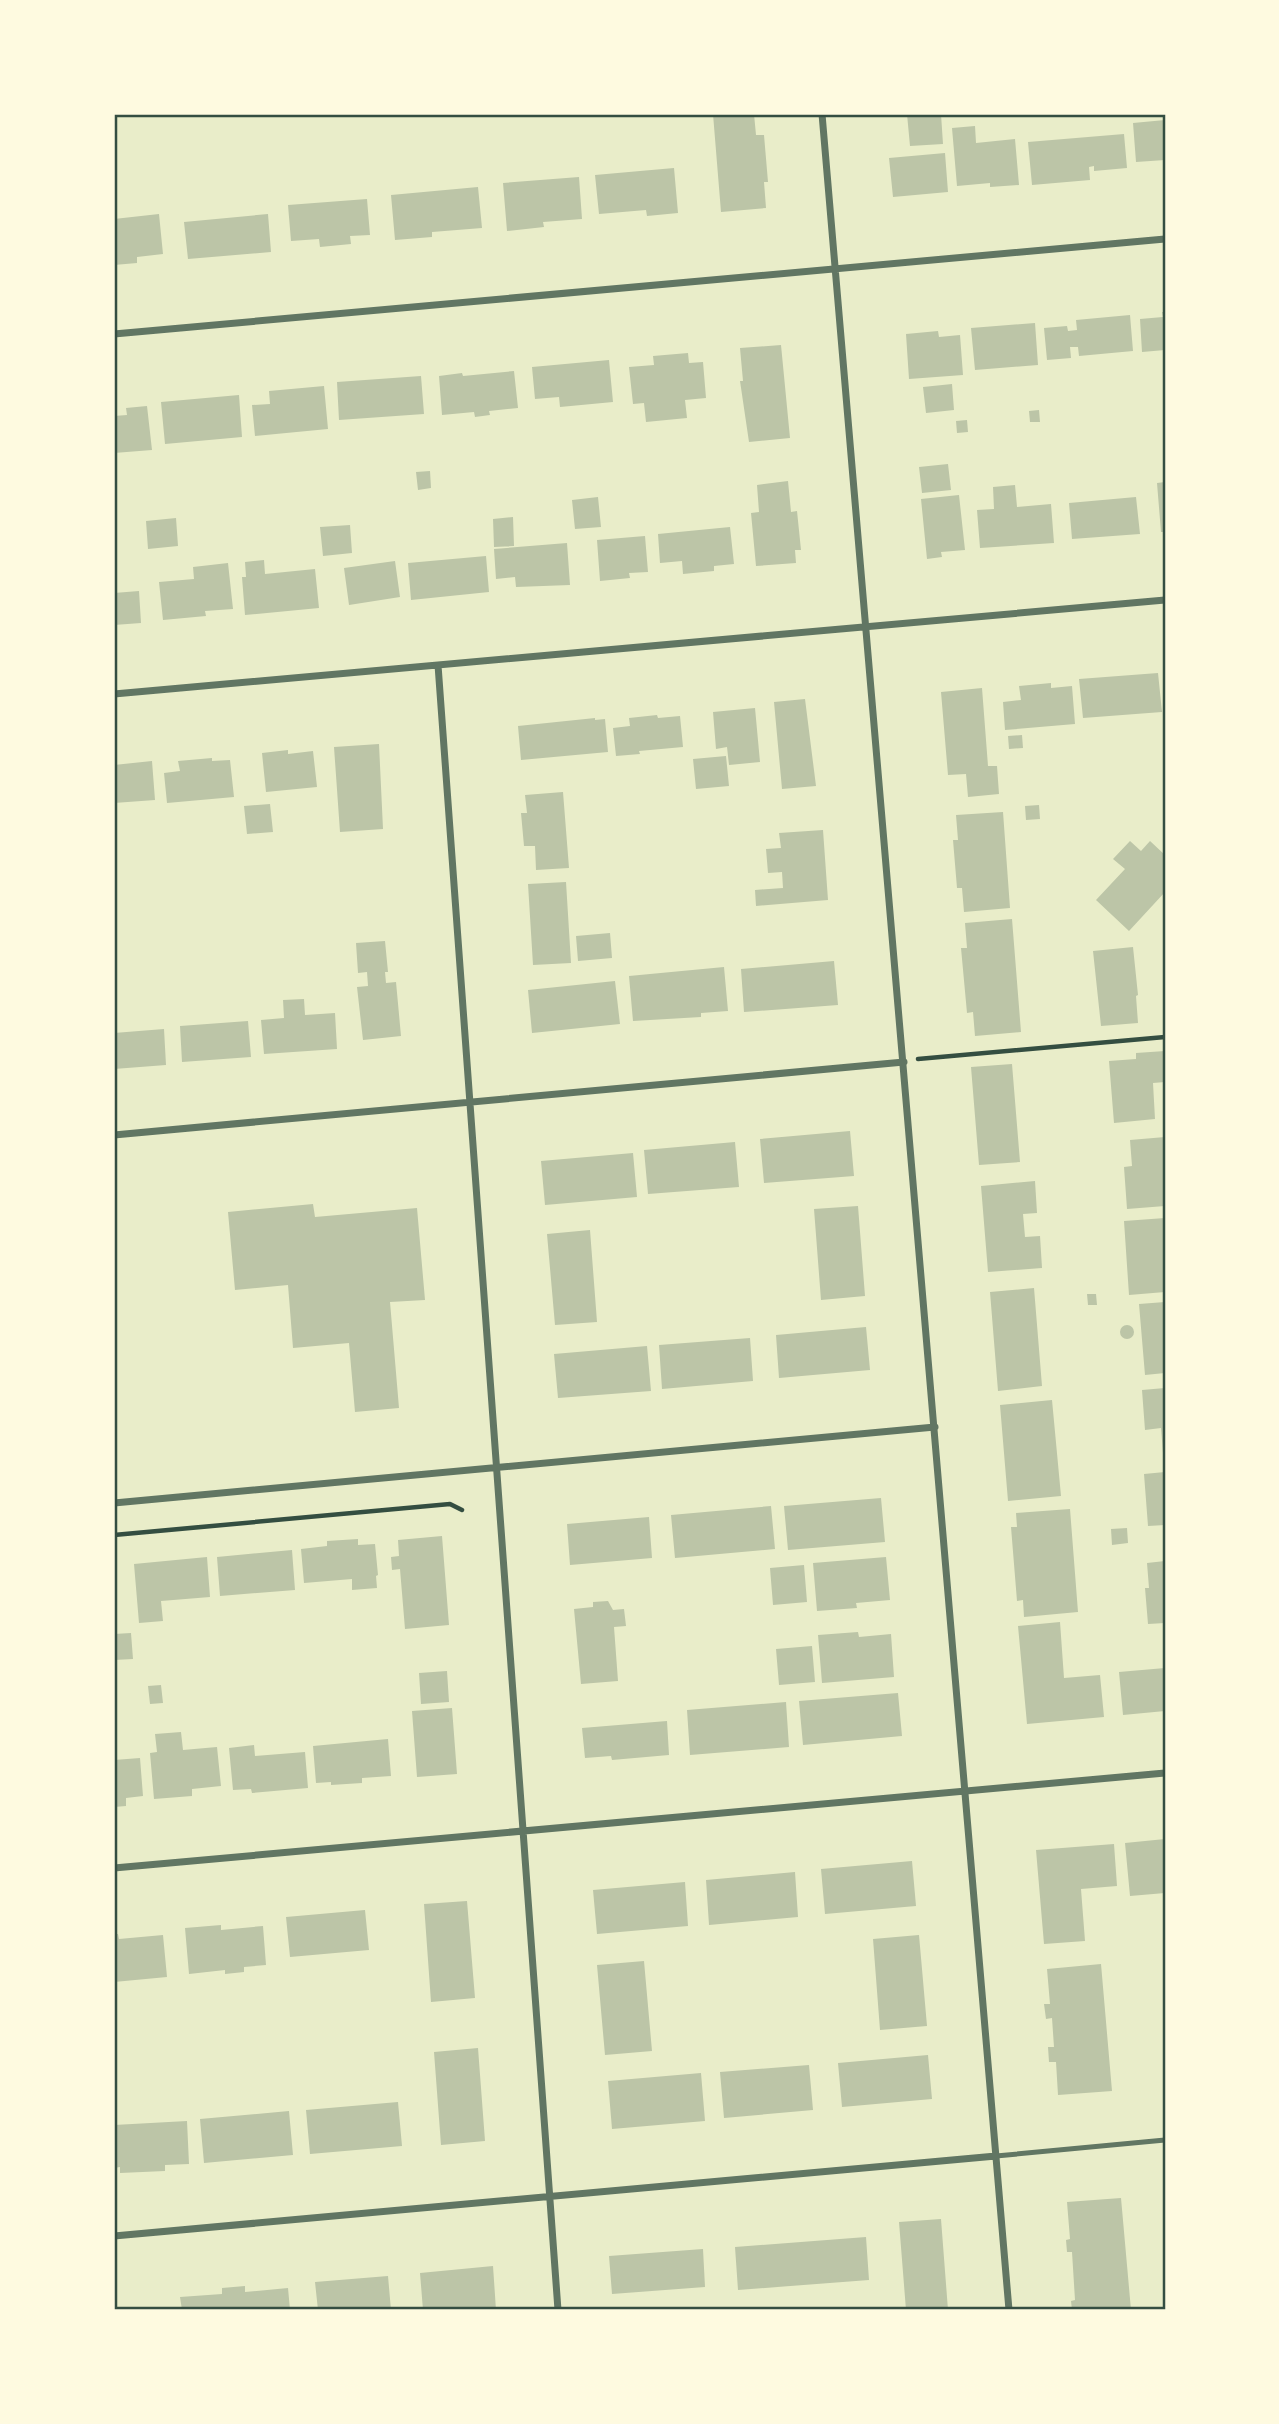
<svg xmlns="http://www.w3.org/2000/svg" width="1279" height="2424" font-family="'Fira Sans',sans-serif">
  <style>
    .building { fill: #bcc5a7 }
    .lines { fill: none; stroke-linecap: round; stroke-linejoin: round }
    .path { stroke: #344e41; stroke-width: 4.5 }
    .service { stroke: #617663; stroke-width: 5 }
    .minor { stroke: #617663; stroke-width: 7 }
    .neatline { fill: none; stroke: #344e41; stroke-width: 2.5 }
  </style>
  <rect width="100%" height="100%" fill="#e9edc9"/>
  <!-- building -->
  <path class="building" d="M713,114H754L756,135H764L768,182H764L766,208L721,212Z
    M907,114H941L943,144L910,146Z
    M1165,120V160L1136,162L1133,123Z
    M975,126L976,143L1015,139L1019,185L990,187V183L957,186L952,128Z
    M1124,134L1127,168L1094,171V166L1089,167L1090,180L1032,185L1028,142Z
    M945,153L948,192L893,197L889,158Z
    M674,168L678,213L647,216L646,210L599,214L595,175Z
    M579,177L582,219L543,222L544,227L507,231L503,183Z
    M478,187L482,228L432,232V237L395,240L391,195Z
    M367,199L370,235L350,236L351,244L320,247L319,239L291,241L288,205Z
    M159,214L163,254L137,257V263L114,265V219Z
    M268,214L271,252L188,259L184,222Z
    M1162,312H1165V350L1142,352L1140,319L1163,317Z
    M1130,315L1133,351L1079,356L1078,347H1070L1071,358L1047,360L1044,328L1067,326L1068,331L1077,330L1076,320Z
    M1035,323L1038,365L975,370L971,328Z
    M938,331L939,337L960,335L963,375L909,379L906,334Z
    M781,345L790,438L749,442L740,381H743L740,348Z
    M688,353L689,363L703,362L706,398L685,400L687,418L646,422L644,403L633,404L629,367L654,365L653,356Z
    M609,360L613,402L560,407L559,397L535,399L532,367Z
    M514,371L518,408L489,411L490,415L475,417L474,412L442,415L439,376L462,373L463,376Z
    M421,376L424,414L339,420L337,382Z
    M952,384L954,410L926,413L923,387Z
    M324,386L328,429L255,436L252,405L270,404L269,391Z
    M239,395L242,437L165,444L161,402Z
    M147,406L152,450L114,453V416L127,415L126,408Z
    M1039,410L1040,422H1030L1029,411Z
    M967,420L968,432L957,433L956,421Z
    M948,464L951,490L922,493L919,467Z
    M430,471L431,488L418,490L416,472Z
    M788,481L791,512L797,511L801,550H795L796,563L756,566L751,513L759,512L757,485Z
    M1165,482V532H1161L1157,483Z
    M1015,485L1017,507L1051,504L1054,543L980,548L977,510L994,509L993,487Z
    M959,495L965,550L941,552L942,557L927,559L921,499Z
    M598,497L601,527L575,529L572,500Z
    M1136,497L1140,534L1072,539L1069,503Z
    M513,517L514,546L494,547L493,519Z
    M176,518L178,546L148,549L146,521Z
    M350,525L352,553L323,556L320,527Z
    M730,527L734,564L714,566V571L683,574L682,561L660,563L658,534Z
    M645,536L648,572L629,573L630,578L600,581L597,540Z
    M567,543L570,585L516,587L515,577L496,579L494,549Z
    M486,556L489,592L411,600L408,563Z
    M264,560L265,574L315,569L319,608L245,615L242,577H246L245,562Z
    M395,561L400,597L349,605L344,568Z
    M228,563L233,609L205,611L206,616L163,620L159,582L194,579L193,567Z
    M139,591L141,623L114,625V593Z
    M1158,673L1162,712L1083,718L1079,679Z
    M1051,683V688L1072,686L1075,724L1005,730L1003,702L1021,700L1019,686Z
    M982,688L988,766H997L999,794L968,797L966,774L948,775L941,692Z
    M805,699L816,786L782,789L774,702Z
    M755,708L760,762L729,765L727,747L716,749L713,712Z
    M657,715L658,718L680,716L683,747L639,751L640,754L616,756L613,728L630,726L629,718Z
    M595,718V720L605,719L608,752L521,760L518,726Z
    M1022,735L1023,748L1009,749L1008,736Z
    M379,744L383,829L340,832L334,747Z
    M288,750V754L313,751L317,787L266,792L262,753Z
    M726,756L729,786L696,789L693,759Z
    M212,758V761L230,760L234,797L167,803L164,773L180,771L178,761Z
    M152,761L155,800L114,803V765Z
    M563,792L569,868L536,870L535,846H524L521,813H527L525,795Z
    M270,804L273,832L247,834L244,806Z
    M1039,805L1040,819L1026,820L1025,806Z
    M1003,812L1010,908L964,912L962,888H957L953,840H958L956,815Z
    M823,830L828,900L756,906L755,890L783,888L782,872L768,873L766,849L781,848L779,833Z
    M1130,841L1141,851L1150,841L1165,855V892L1129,931L1096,900L1125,869L1113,859Z
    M566,882L571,963L533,965L528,884Z
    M1012,919L1021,1032L975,1036L973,1012L967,1013L961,948H967L965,923Z
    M610,933L612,958L578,961L576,936Z
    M385,941L388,972H385L386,983L396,982L401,1036L363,1040L357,987L368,986L367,972L358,973L356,943Z
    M1133,947L1138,995L1136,996L1138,1023L1101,1026L1093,951Z
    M834,961L838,1005L744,1012L741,969Z
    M724,967L728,1011L701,1013V1017L633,1021L629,976Z
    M615,981L620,1024L532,1033L528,990Z
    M304,999L305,1015L335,1013L337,1049L264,1054L261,1020L284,1018L283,1000Z
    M248,1021L251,1057L182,1062L180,1026Z
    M164,1029L166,1065L114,1069V1033Z
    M1165,1051V1082L1153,1083L1155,1119L1114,1123L1109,1061L1136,1059V1053Z
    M1012,1064L1020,1162L979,1165L971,1067Z
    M850,1131L854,1176L764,1183L760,1139Z
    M1165,1137V1206L1127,1209L1124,1167L1132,1166L1130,1140Z
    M735,1142L739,1187L648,1194L644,1150Z
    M633,1153L637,1197L545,1205L541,1161Z
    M1035,1181L1037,1213L1023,1214L1025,1237L1040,1236L1042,1268L988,1272L981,1186Z
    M313,1204L315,1217L417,1208L425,1300L390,1302L399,1408L355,1412L349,1343L293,1348L288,1285L235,1290L228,1212Z
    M858,1206L865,1296L821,1300L814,1209Z
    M1165,1218V1292L1129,1295L1124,1221Z
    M590,1230L597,1322L555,1325L547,1234Z
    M1034,1288L1042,1386L998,1391L990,1292Z
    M1087,1294H1096L1097,1305H1088Z
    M1165,1302V1373L1145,1375L1139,1304Z
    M1120 1332a7 7 0 1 1 14 0a7 7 0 1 1-14 0Z
    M866,1327L870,1370L779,1378L776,1335Z
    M750,1338L753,1381L662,1389L659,1345Z
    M647,1346L651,1391L558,1398L554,1354Z
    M1165,1388V1453H1163L1161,1428L1145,1430L1142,1390Z
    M1052,1400L1061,1496L1008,1501L1000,1405Z
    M1165,1472V1525L1148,1526L1144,1474Z
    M881,1498L885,1542L788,1550L784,1506Z
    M771,1506L775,1549L675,1558L671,1515Z
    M1070,1509L1078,1612L1024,1617L1023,1600L1017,1601L1011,1527H1017L1016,1513Z
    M649,1517L652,1558L570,1565L567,1524Z
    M1127,1528L1128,1543L1112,1545L1111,1529Z
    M442,1536L449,1625L405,1629L400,1569L392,1570L391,1557L399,1556L398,1540Z
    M358,1539V1545L375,1544L378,1575L376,1576L377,1588L352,1590V1579L304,1583L301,1549L327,1546V1541Z
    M292,1550L295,1590L220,1596L217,1557Z
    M207,1557L210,1597L161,1601L163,1621L139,1623L134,1564Z
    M886,1557L890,1600L856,1603L857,1608L817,1611L813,1563Z
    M1165,1561V1623L1148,1624L1145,1588H1149L1147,1563Z
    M804,1565L807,1602L773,1605L770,1568Z
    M608,1601L613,1610L624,1609L626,1626L614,1627L618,1681L581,1684L574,1609L593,1607V1602Z
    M1060,1622L1064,1678L1100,1675L1104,1717L1027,1724L1018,1626Z
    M858,1632L859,1637L891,1634L894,1677L822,1683L818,1635Z
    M131,1633L133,1659L114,1660V1634Z
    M812,1646L815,1682L779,1685L776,1649Z
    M1165,1668V1711L1123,1715L1119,1672Z
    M447,1671L449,1702L421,1704L419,1673Z
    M161,1685L163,1703L150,1704L148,1686Z
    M898,1693L902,1736L803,1745L799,1701Z
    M786,1702L789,1747L690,1755L687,1710Z
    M452,1708L457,1774L417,1777L412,1711Z
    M667,1721L669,1755L612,1760L611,1756L585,1758L582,1728Z
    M181,1732L183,1750L217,1747L221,1786L192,1789V1796L154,1799L150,1753L157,1752L155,1734Z
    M388,1739L391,1776L362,1778V1783L331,1785V1782L316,1783L313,1746Z
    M254,1745L255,1756L305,1752L308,1788L252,1793L251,1789L233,1790L229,1748Z
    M140,1758L143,1796L126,1798V1806L114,1807V1760Z
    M1165,1839V1893L1130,1896L1125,1843Z
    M1114,1844L1117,1886L1081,1889L1085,1941L1044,1944L1036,1850Z
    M912,1861L916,1906L825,1914L821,1869Z
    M795,1872L798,1917L709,1925L706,1880Z
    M685,1882L688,1926L597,1934L593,1890Z
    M467,1901L475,1998L431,2002L424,1904Z
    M365,1910L369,1950L290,1957L286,1917Z
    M221,1925V1930L263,1926L266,1965L244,1967V1972L225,1974V1970L189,1974L185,1928Z
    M114,1934H118L119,1939L163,1935L167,1977L114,1982Z
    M919,1935L927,2026L880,2030L873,1939Z
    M644,1961L652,2051L605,2055L597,1965Z
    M1101,1964L1112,2091L1058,2095L1056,2062H1049L1048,2047H1054L1052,2018L1046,2019L1044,2004H1050L1047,1969Z
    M478,2048L485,2141L441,2145L434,2052Z
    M928,2055L932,2099L842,2107L838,2063Z
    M809,2065L813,2110L724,2118L720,2072Z
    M701,2073L705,2121L612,2129L608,2081Z
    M398,2102L402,2146L310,2154L306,2110Z
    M289,2111L293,2155L204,2163L200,2119Z
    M187,2121L189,2164L165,2165V2171L120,2173V2167L114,2168V2125Z
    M1121,2198L1131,2310H1072L1071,2301L1075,2300L1072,2252H1067L1066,2240L1070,2239L1067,2202Z
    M941,2219L948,2310H906L899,2222Z
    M866,2237L869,2280L738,2290L735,2247Z
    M703,2249L705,2287L612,2294L609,2256Z
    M493,2266L496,2310H423L420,2273Z
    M388,2276L391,2310H318L315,2282Z
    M245,2286V2292L288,2288L290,2310H182L180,2297L222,2294V2288Z"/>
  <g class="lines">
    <!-- path -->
    <path class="path" d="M918,1059L1165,1037
      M114,1535L450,1504L462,1510"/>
    <!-- service -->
    <path class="service" d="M996,2156L1165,2140"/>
    <!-- minor -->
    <path class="minor" d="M822,114L1009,2310
      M114,334L1165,239
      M438,665L558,2310
      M114,694L1165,600
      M114,1135L904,1062
      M114,1503L935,1427
      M114,1868L1165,1773
      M114,2236L996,2156"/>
  </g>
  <!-- border -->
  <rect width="1279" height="2424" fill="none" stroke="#fefae0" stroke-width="231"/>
  <rect x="116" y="116" width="1048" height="2192" class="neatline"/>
</svg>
